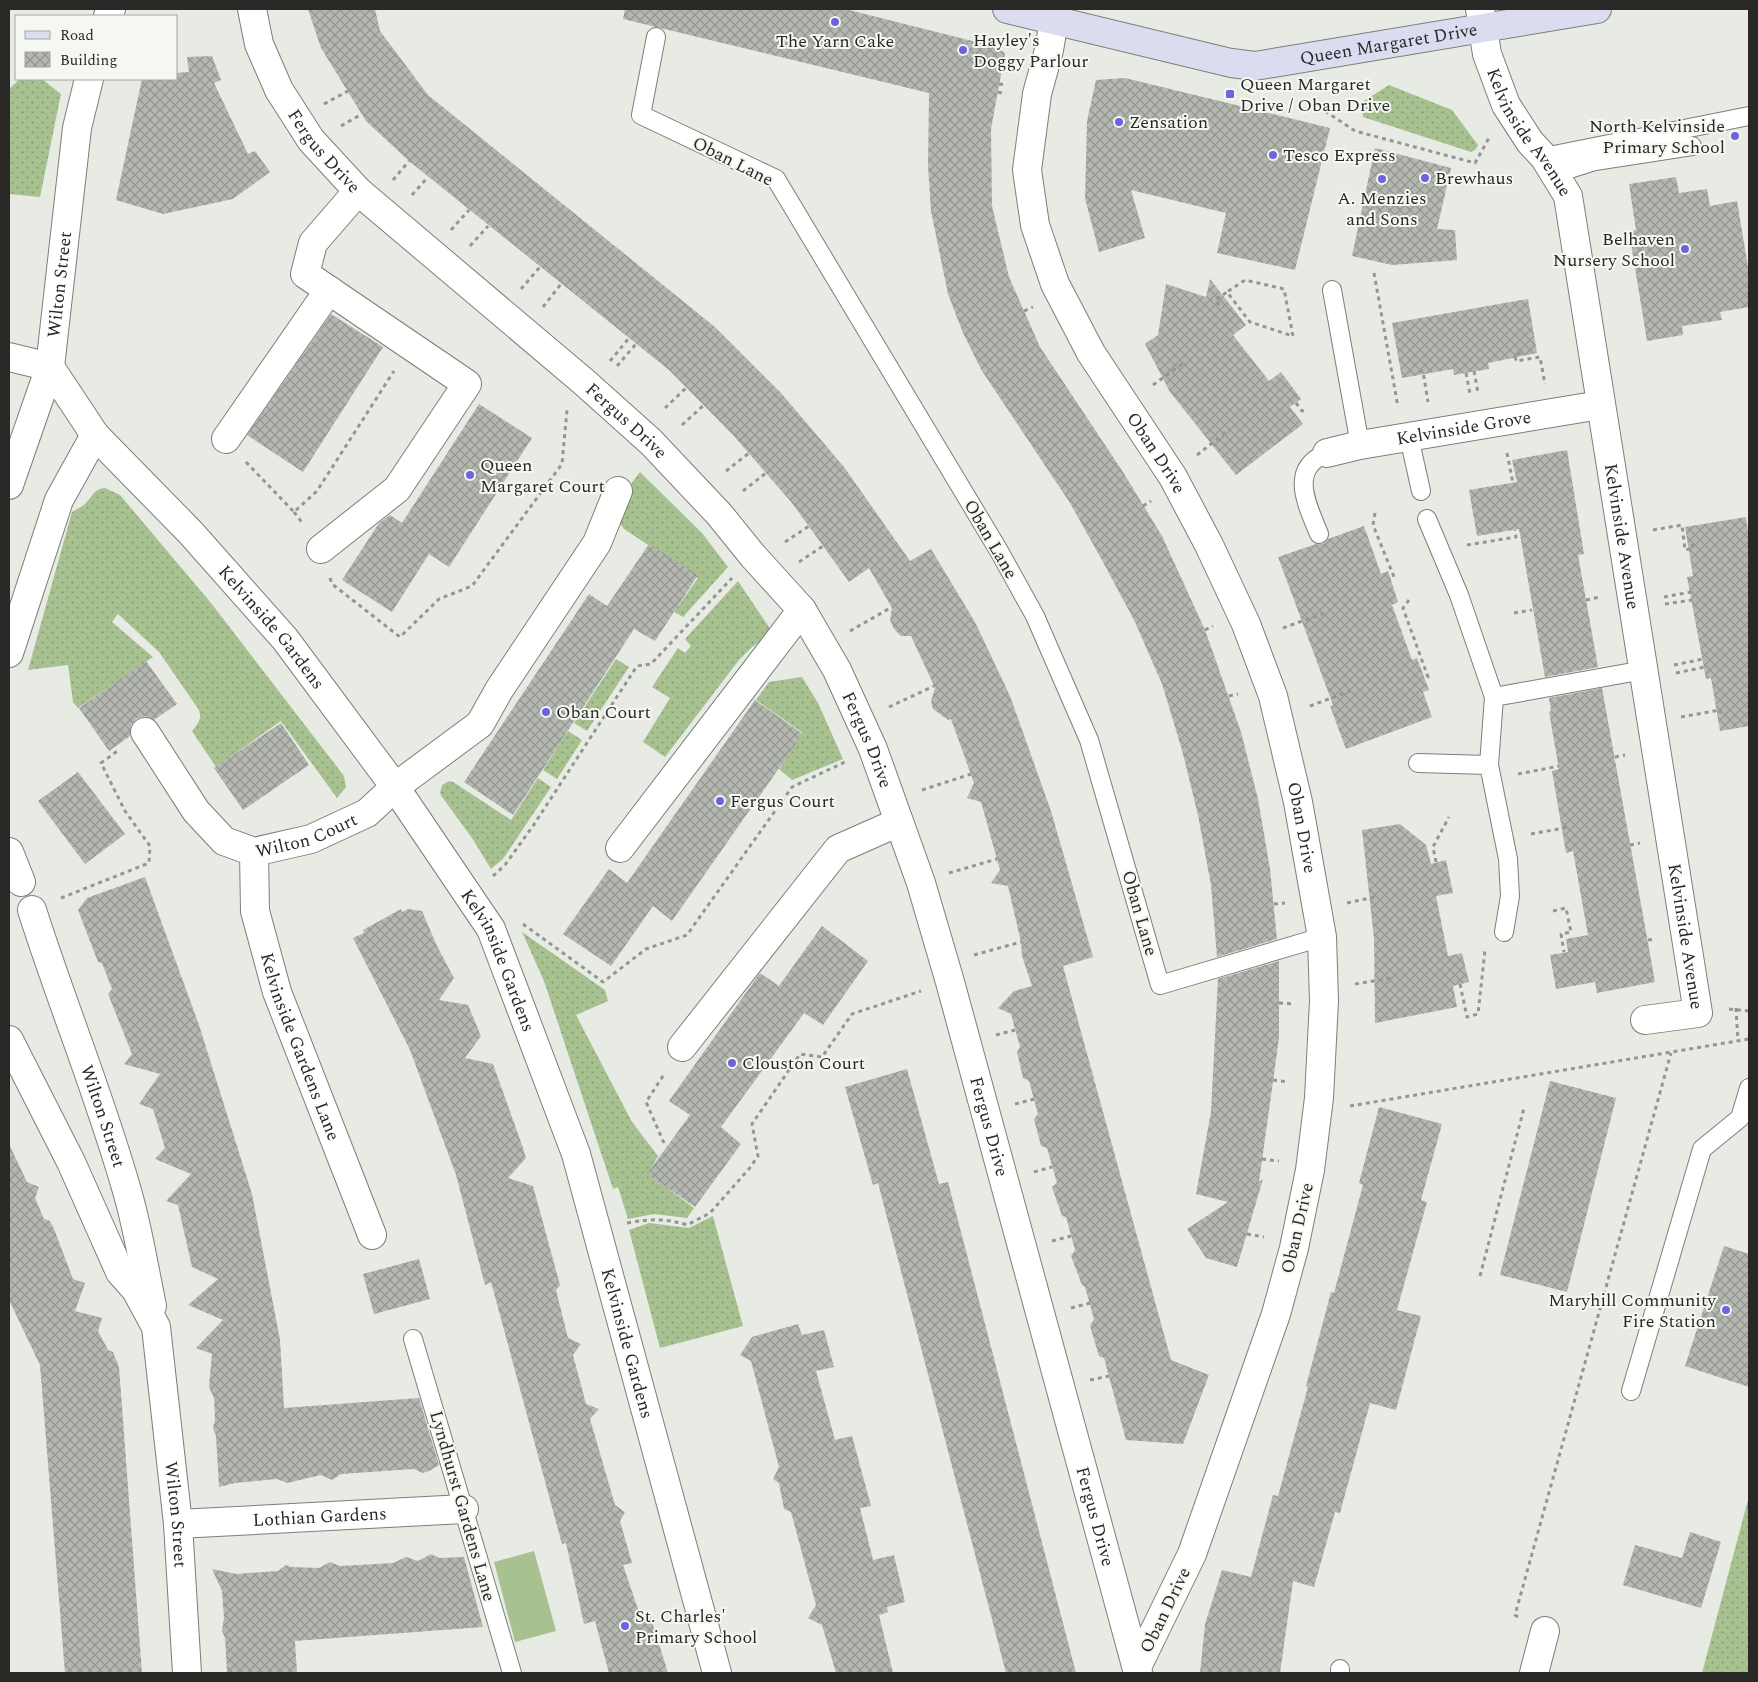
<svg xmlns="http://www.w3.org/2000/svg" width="1758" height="1682" font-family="Spectral,serif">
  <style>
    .grass { fill: url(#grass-dots) }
    .pitch { fill: #a8c191 }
    .building { fill: url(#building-cross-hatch) }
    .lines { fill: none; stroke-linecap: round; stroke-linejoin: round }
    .service-casing { stroke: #7c7f79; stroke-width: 20 }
    .minor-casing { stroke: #7c7f79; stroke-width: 30 }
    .secondary-casing { stroke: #7c7f79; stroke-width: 30 }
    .path { stroke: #949692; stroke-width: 3; stroke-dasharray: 4 4; stroke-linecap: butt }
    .service { stroke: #fff; stroke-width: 18 }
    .minor { stroke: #fff; stroke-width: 28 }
    .secondary { stroke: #dbdcef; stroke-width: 28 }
    .poi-dot { fill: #6b64de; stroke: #f5f8f1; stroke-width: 2 }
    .labels { text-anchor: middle; stroke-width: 4; stroke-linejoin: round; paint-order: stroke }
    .poi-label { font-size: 18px; fill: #282927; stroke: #f5f8f1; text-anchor: start }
    .street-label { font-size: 18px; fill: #282927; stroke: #f5f8f1 }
  </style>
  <defs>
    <pattern id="grass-dots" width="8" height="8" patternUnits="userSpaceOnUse" patternTransform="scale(1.25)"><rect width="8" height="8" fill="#a8c191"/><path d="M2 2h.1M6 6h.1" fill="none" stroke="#899d76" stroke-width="1.8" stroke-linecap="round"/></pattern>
    <pattern id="building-cross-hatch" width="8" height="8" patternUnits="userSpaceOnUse" patternTransform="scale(1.25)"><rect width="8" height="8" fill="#b5b8b1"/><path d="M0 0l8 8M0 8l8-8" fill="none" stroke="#939690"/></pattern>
  </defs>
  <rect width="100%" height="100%" fill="#e7ebe4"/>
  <!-- grass -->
  <path class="grass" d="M20,79H42L61,94L40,197L9,194V89Z
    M1389,85L1452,110L1478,145L1475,150L1471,152L1363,117L1362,102Z
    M640,472L702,533L728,567L683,617L674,612L698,578L624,529L619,522L620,499Z
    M105,488L120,495L211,603L344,776L346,787L337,798L281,721L216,767L192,731C198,724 202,719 199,710L159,652L118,614L112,622L153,657L78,708L73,702L68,665L28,670L72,512C76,509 83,507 86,503C93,495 94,489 105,488Z
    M738,581L773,633L752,647L739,660L665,757L643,742L670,698L652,687L678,648L685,653L691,646L685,639Z
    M616,659L629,667L587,731L574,723Z
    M802,677L818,703L843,759L792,780L779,769L803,733L756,700L769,682Z
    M568,731L582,740L557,779L543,770Z
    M538,778L551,787L503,859L491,869L472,838L442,797L440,793L442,785L449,781L453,782L511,820Z
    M522,932L605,990L608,1001L576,1015L632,1122L658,1156L648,1174L694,1208L687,1218L654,1214L628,1219L618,1187L613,1189L544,981Z
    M713,1216L743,1326L660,1348L629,1230L649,1223L689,1228Z
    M1749,1496V1673H1702Z"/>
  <!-- pitch -->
  <path class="pitch" d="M534,1551L556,1631L515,1642L494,1562Z"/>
  <!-- building -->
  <path class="building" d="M308,9H375L380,31L428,95L715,327L781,393L844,467L910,561L931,549L975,622L1010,696L1051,811L1093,957L1063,966L1171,1360L1209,1375L1183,1444L1126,1440L1104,1358L1099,1356L1090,1326L1094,1319L1085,1287L1082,1285L1071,1256L1075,1250L1066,1217L1062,1216L1052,1187L1057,1183L1047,1148L1041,1146L1034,1119L1038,1114L1029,1081L1023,1078L1017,1052L1020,1047L1011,1014L998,1008L1014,991L1032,986L1022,956L1021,942L1008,886L991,883L1000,870L981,802L967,798L974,783L951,719L948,720L933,709L931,701L935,688L911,636H901L894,629L890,620L892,608L869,568L849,582L792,503L732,434L669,370L409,161L366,121L321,48Z
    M625,9H845L996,47L1005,53L991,129L992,206L1009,277L1040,347L1123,472L1162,536L1205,630L1241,732L1258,799L1270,869L1277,939L1217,957L1211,885L1198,815L1182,750L1162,684L1135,622L1103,562L1070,503L982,371L963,333L948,294L931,211L928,166L929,93L623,19Z
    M212,56L221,80L214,83L248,154L255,151L270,172L233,199L163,214L116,200L142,79H176V73L189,72L187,57Z
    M1125,78L1330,128L1295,270L1217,253L1226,213L1131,190L1145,238L1099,252L1085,198L1087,121L1096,80Z
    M1375,148L1451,168L1437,229L1455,230L1457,260L1392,265L1352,256Z
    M1676,177L1679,193L1707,189L1710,206L1737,201L1749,273V307L1720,312L1722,320L1682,326L1683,335L1647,341L1629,231L1636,230L1629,184Z
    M1210,279L1246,325L1233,335L1269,381L1281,372L1301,399L1290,407L1303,424L1236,475L1170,392L1145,344L1158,335L1166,284L1206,297Z
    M1528,299L1537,353L1488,363L1489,369L1454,375L1453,369L1402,378L1392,323Z
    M331,314L383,347L303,472L247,435Z
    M479,404L532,438L449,567L429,554L392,612L342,580L379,523L390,515L402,523Z
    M1567,450L1584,554L1578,555L1598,667L1545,677L1519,529L1477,536L1469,490L1517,482L1512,460Z
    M1746,517L1749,538V726L1720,731L1711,678L1706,679L1687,577L1693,576L1685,527Z
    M1364,526L1381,574L1388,571L1398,602L1392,605L1412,660L1417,658L1429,690L1423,692L1432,717L1346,749L1330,706L1333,705L1278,557L1316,544H1323L1328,539Z
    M649,544L698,575L655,641L634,629L513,815L464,782L589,594L607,606Z
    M146,661L177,704L154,720L145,716L136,719L131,725L130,736L109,751L79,708Z
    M1602,688L1655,982L1597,993L1595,982L1556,989L1550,955L1568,952L1566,939L1588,935L1573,851L1566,853L1552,771L1559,769L1549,712L1551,711L1549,698Z
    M755,700L803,734L672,921L653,906L611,966L563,934L609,869L627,883Z
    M281,723L309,765L243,810L214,768Z
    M78,772L125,834L85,864L38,801Z
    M1400,824L1426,845L1431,864L1446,860L1453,893L1436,896L1448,956L1462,953L1469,982L1453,986L1457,1007L1375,1023L1374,938L1362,830Z
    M145,877L199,1025L252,1194L280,1340L284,1408L419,1398L439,1465L429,1471L423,1473L414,1469L341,1474L332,1480L321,1475L287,1483L277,1479L235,1483L219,1487L216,1436L213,1428L215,1420L214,1398L209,1387L212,1354L196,1348L223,1320L188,1305L218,1279L192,1267L178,1205L166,1201L191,1174L155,1159L165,1148L153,1109L139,1104L160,1074L124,1064L132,1054L108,994L112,989L102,963L98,962L78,910L87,898Z
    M401,909L402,912L408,909L422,911L437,946L454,978L439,1000L468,1005L481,1036L465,1058L493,1064L522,1145L526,1158L508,1178L533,1186L560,1285L556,1290L568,1338L581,1344L573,1355L586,1404L599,1409L590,1419L615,1505L625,1512L620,1521L632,1563L623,1565L641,1618L650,1615L668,1673H609L595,1621L584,1624L566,1543L562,1544L491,1282L485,1285L456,1175L410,1050L353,938L364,933L363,930Z
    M822,926L868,961L823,1025L804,1013L721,1127L741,1144L695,1207L647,1174L690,1115L669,1101L760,973L779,986Z
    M1279,961V1038L1259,1182L1263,1179L1237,1267L1206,1258L1187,1229L1228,1202L1196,1194L1211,1112L1218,979Z
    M907,1069L939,1184L948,1182L1076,1673H1006L878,1183L873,1185L845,1087Z
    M1550,1081L1616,1098L1567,1292L1500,1275Z
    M1379,1107L1442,1124L1421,1200L1427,1202L1397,1310L1421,1316L1396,1410L1370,1403L1340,1513L1335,1512L1314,1587L1293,1581L1280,1673H1200L1205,1624L1222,1570L1251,1577L1273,1495L1278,1496L1308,1387L1306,1386L1331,1292L1334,1293L1363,1185L1359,1183Z
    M9,1144L27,1182L39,1187L35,1198L44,1219L50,1221L54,1229L73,1279L85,1283L75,1311L102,1318L98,1331L108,1350L113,1352L119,1367L142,1673H65L40,1365L9,1300Z
    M1724,1246L1749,1254V1387L1685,1366Z
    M419,1259L430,1299L374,1314L363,1274Z
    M798,1324L802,1335L824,1330L834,1367L816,1371L835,1440L852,1436L871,1506L860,1508L873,1560L894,1555L905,1602L887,1607L888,1612L879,1615L893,1673H836L822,1625L808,1618L816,1605L791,1512L784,1509L779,1483L773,1479L779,1467L751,1361L740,1355L752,1337Z
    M1690,1532L1721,1542L1701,1608L1623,1585L1635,1545L1682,1558Z
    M431,1554L439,1558L464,1557L483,1627L295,1641L297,1673H227L225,1638L222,1631L224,1618L222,1591L212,1569L236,1574L278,1571L286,1565L291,1567L319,1568L330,1562L340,1566L393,1563L406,1557L418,1561Z"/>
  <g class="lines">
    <defs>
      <path id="service" d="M656,37L641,115L776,179L999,551L1035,616L1089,740L1160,985L1322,937
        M1544,157L1749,116
        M1554,174L1595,161L1692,146
        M1332,290L1360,445
        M1409,437L1421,491
        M1427,519L1459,595L1494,697
        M1319,534C1307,504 1288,469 1327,453
        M1418,763L1489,765
        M1504,932L1510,896L1508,859L1489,765L1494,697L1644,670
        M413,1339L512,1673
        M1631,1391L1702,1149L1740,1118L1749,1088
        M1340,1673V1669"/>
      <g id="minor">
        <path id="s1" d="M252,9L259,44L279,90L311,140L358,191L584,382L651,442L719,514L753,556L802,610L837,670L873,749L921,883L950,982L1138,1673"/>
        <path id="s2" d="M1056,9L1049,50L1037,94L1027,170L1035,225L1055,284L1091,353L1173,477L1209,545L1246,624L1273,696L1298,802L1322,937L1324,1001L1319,1098L1310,1170L1294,1248L1276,1314L1192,1554L1137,1667"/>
        <path id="s3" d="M1480,9L1487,54L1506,105L1530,142L1544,157L1568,196L1698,1013L1645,1020"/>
        <path d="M108,16L111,9"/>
        <path id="s4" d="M9,357L50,367L95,435L191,533L285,639L395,787L491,929L576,1154L717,1673"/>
        <path d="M226,439L329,290"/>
        <path id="s5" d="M1327,453L1360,445L1600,405"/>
        <path id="s6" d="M9,485L50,367L77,128L89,79"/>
        <path d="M321,549L397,489L467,384L305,274L313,243L358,191"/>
        <path d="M9,653L59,500L95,435"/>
        <path id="s7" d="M145,732L196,811L224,841L254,852L311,839L367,813L395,787L480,724L499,690L597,543L618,491"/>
        <path d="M620,848L802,610"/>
        <path d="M9,852L21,882"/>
        <path id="s8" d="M254,852L255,911L277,992L372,1235"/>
        <path id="s9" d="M32,910C62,1004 100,1096 127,1191C138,1228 144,1268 152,1306"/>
        <path id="s10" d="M9,1040L71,1162L120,1272L136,1290L156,1327L178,1524L187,1673"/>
        <path d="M682,1047L838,849L899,822"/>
        <path id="s11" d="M178,1524L464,1509"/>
        <path d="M1534,1673L1545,1631"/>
      </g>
      <g id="secondary">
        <path id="s12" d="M1007,9L1231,63L1255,66L1597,9"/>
      </g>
    </defs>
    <!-- service casing -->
    <use href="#service" class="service-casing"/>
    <!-- minor casing -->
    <use href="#minor" class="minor-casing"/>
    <!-- secondary casing -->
    <use href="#secondary" class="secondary-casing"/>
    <!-- path -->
    <path class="path" d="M999,84L1007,85
      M998,92L1006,94
      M324,104L348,91
      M1325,111L1355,131L1475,163L1489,138
      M341,126L362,114
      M393,180L409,161
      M412,195L428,177
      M451,230L469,210
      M470,246L488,226
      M1374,273L1398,407
      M521,289L540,267
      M1219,305L1215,300L1227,292L1250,322L1293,336L1284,289L1245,280L1227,292
      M543,307L561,284
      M1024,311L1033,307
      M1521,353L1515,355L1516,361L1540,357L1545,384
      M610,361L629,338
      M617,366L636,344
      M1419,371H1423L1428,402
      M1474,371L1478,393
      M1466,373L1470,394
      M1153,385L1182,364
      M1296,403L1302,411L1307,410
      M665,408L686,388
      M682,425L704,405
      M1507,453L1513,483
      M1197,455L1230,429
      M246,462L294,512L317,491L394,371
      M726,471L749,453
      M743,491L766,473
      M1143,506L1151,501
      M294,512L303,524
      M1375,513L1373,525L1394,577L1390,578
      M1653,530L1682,525L1685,550L1693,548L1692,544
      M785,542L809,526
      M1467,545L1516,537L1515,530
      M799,562L823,546
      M330,578L332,584L400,637L439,599L472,586L562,464L567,410
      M1664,597L1691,592
      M1409,600L1403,608L1428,677L1424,678
      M1586,600L1600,597
      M1665,604L1692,600
      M1514,613L1532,610
      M1283,628L1324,613
      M1205,630L1213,626
      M850,631L892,607
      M1674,665L1703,659
      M1676,673L1705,667
      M1229,696L1238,694
      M1310,706L1350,691
      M889,707L934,686
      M1681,717L1720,710L1721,713
      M1615,757L1625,755
      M1518,774L1559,766
      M922,790L971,774
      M1531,834L1569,827
      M1630,845L1640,843
      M1436,862L1433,847L1449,817
      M949,873L997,859
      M493,876L505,865L533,826L637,666L651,664L732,578
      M61,898L149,863L150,846L125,811L101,763L120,749
      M1347,903L1379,896
      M1274,904L1285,903
      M1553,911L1566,908L1571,932L1561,934L1564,952
      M523,924L603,982L646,949L687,935L792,787L845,762
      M1648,940L1655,939
      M974,955L1021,942
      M1355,984L1392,978
      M1460,984L1467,1017L1478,1014L1485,950
      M1279,1003L1294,1004
      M1736,1008L1738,1042
      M1729,1009L1749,1011
      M996,1035L1015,1030
      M1273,1080L1288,1082
      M1015,1104L1034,1099
      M1350,1106L1749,1039
      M664,1143L646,1102L665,1073
      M1262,1159L1279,1161
      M1034,1172L1052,1167
      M627,1223C649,1219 666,1218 687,1225L710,1213L749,1169L758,1156L752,1124L800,1054L822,1057L852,1014L921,991
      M1247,1234L1264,1237
      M1052,1241L1071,1236
      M1480,1276L1524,1108
      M1071,1308L1090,1303
      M1090,1380L1109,1376
      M1518,1617L1515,1615L1671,1053"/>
    <!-- service -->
    <use href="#service" class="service"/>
    <!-- minor -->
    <use href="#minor" class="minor"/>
    <!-- secondary -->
    <use href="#secondary" class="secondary"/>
  </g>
  <!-- markers -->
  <g class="poi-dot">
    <circle cx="835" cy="22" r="5"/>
    <circle cx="963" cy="50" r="5"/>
    <rect x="1225" y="89" width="10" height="10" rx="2.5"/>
    <circle cx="1119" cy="122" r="5"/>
    <circle cx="1735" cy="136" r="5"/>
    <circle cx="1273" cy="155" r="5"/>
    <circle cx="1425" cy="178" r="5"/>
    <circle cx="1382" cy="179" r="5"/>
    <circle cx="1685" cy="249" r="5"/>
    <circle cx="470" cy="475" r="5"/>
    <circle cx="546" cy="712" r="5"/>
    <circle cx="720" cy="801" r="5"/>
    <circle cx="732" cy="1063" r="5"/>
    <circle cx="1726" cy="1310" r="5"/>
    <circle cx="625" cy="1626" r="5"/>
  </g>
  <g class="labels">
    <!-- poi labels -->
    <g class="poi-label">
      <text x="973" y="46">Hayley's<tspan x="973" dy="21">Doggy Parlour</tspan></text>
      <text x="835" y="47" text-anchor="middle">The Yarn Cake</text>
      <text x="1240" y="90">Queen Margaret<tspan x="1240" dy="21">Drive / Oban Drive</tspan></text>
      <text x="1129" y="128">Zensation</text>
      <text x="1725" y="132" text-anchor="end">North Kelvinside<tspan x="1725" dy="21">Primary School</tspan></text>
      <text x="1283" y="161">Tesco Express</text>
      <text x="1435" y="184">Brewhaus</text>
      <text x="1382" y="204" text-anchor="middle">A. Menzies<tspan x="1382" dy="21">and Sons</tspan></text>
      <text x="1675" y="245" text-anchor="end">Belhaven<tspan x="1675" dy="21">Nursery School</tspan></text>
      <text x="480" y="471">Queen<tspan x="480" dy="21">Margaret Court</tspan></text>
      <text x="556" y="718">Oban Court</text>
      <text x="730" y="807">Fergus Court</text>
      <text x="742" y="1069">Clouston Court</text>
      <text x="1716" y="1306" text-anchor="end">Maryhill Community<tspan x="1716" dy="21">Fire Station</tspan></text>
      <text x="635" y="1622">St. Charles'<tspan x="635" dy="21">Primary School</tspan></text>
    </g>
    <!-- street labels -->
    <g class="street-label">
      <text dy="6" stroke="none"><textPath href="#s12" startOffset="390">Queen Margaret Drive</textPath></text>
      <text dy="6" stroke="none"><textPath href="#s3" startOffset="135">Kelvinside Avenue</textPath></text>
      <text dy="6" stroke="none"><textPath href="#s1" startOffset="162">Fergus Drive</textPath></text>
      <text transform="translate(733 161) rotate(27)" y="6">Oban Lane</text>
      <text dy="6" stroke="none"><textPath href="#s6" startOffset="208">Wilton Street</textPath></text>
      <text dy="6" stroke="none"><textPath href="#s1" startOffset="568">Fergus Drive</textPath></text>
      <text dy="6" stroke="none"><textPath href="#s5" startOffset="139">Kelvinside Grove</textPath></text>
      <text dy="6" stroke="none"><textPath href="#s2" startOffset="479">Oban Drive</textPath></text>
      <text dy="6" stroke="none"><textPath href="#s3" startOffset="555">Kelvinside Avenue</textPath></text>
      <text transform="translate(991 539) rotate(60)" y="6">Oban Lane</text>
      <text dy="6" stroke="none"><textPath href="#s4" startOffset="385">Kelvinside Gardens</textPath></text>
      <text dy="6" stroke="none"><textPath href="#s1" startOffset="972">Fergus Drive</textPath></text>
      <text dy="6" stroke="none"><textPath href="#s2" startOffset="884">Oban Drive</textPath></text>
      <text dy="6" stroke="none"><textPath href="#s7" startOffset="222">Wilton Court</textPath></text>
      <text transform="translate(1140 913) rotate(74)" y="6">Oban Lane</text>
      <text dy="6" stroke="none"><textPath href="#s3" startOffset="960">Kelvinside Avenue</textPath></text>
      <text dy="6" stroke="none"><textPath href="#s4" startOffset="790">Kelvinside Gardens</textPath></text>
      <text dy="6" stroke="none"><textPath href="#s8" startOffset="202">Kelvinside Gardens Lane</textPath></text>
      <text dy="6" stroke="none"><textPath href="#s9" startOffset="218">Wilton Street</textPath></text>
      <text dy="6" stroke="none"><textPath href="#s1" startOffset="1378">Fergus Drive</textPath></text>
      <text transform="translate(1297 1228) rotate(-77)" y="6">Oban Drive</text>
      <text dy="6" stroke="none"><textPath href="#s4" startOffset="1195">Kelvinside Gardens</textPath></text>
      <text transform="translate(463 1506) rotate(74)" y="6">Lyndhurst Gardens Lane</text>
      <text dy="6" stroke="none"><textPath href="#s10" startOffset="512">Wilton Street</textPath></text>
      <text dy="6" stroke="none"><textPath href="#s1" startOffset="1782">Fergus Drive</textPath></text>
      <text dy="6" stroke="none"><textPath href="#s11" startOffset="142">Lothian Gardens</textPath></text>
      <text transform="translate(1165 1610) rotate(-64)" y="6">Oban Drive</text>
    </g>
  </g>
  <!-- border -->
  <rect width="1758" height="1682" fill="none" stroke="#282927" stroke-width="20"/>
  <!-- legend -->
  <rect x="15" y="15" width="162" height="65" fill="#f5f8f1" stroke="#a3a5a0"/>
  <rect x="25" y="31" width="25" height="8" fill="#dbdcef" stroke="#a3a5a0"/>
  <text x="60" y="40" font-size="15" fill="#282927">Road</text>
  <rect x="25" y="52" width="25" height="15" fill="url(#building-cross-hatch)" stroke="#a3a5a0"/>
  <text x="60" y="65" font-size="15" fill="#282927">Building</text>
</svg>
